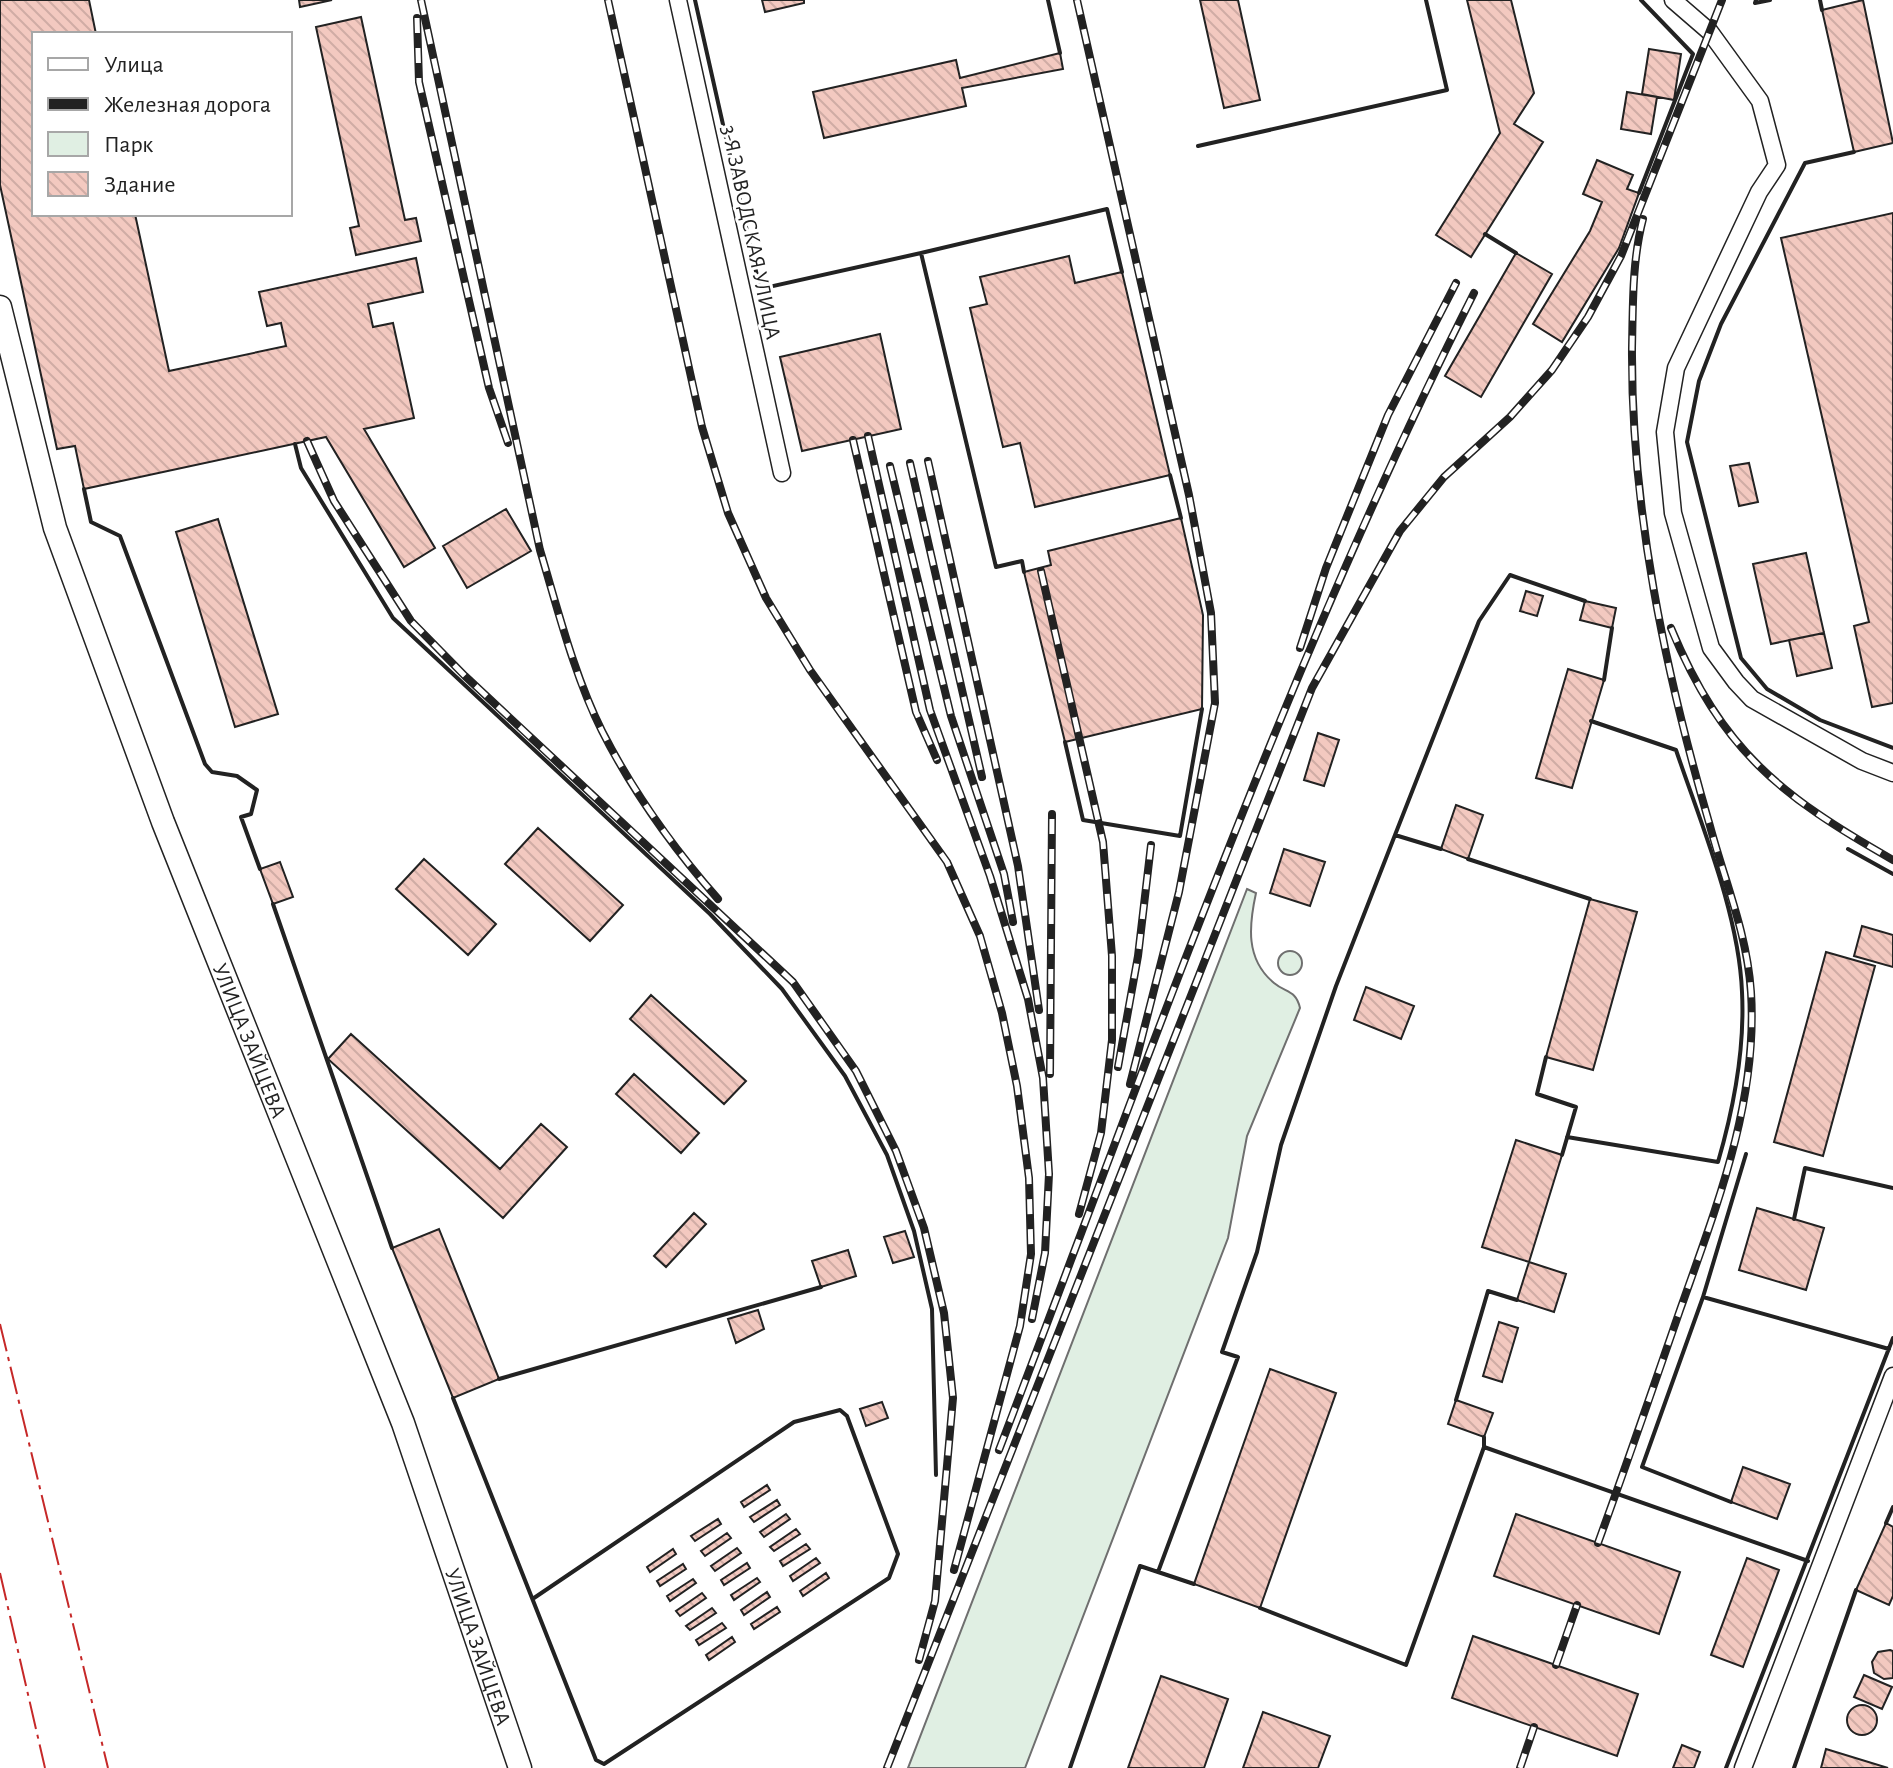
<svg xmlns="http://www.w3.org/2000/svg" width="1893" height="1768" font-family="'Alegreya Sans',sans-serif">
  <style>
    .green { fill: #e0efe3; stroke: #6f6f6f; stroke-width: 2 }
    .building { fill: url(#building-back-hatch); stroke: #222; stroke-width: 2 }
    .lines { fill: none; stroke-linecap: round; stroke-linejoin: round }
    .street-casing { stroke: #222; stroke-width: 19 }
    .secondary-casing { stroke: #222; stroke-width: 25 }
    .street { stroke: #fff; stroke-width: 16 }
    .secondary { stroke: #fff; stroke-width: 22 }
    .rail-casing { stroke: #222; stroke-width: 8 }
    .rail { stroke: #fff; stroke-width: 5; stroke-dasharray: 15; stroke-linecap: butt }
    .wall { stroke: #222; stroke-width: 4 }
    .power { stroke: #c62828; stroke-width: 2; stroke-dasharray: 28 6 4 6; stroke-linecap: butt }
    .labels { text-anchor: middle; stroke-width: 6; stroke-linejoin: round; paint-order: stroke }
    .street-label { font-size: 22px; fill: #222; stroke: #fff }
  </style>
  <defs>
    <pattern id="building-back-hatch" width="6" height="6" patternUnits="userSpaceOnUse" patternTransform="scale(2)"><rect width="6" height="6" fill="#f3c9c0"/><path d="M-1 5l2 2M0 0l6 6M5-1l2 2" fill="none" stroke="#d0aca5"/></pattern>
  </defs>
  <rect width="100%" height="100%" fill="#fff"/>
  <!-- green -->
  <path class="green" d="M1247,889L1256,893C1249,925 1245,959 1274,983C1286,993 1296,990 1300,1008L1247,1136L1228,1238L1025,1768H908Z
    M1278 963a12 12 0 1 1 24 0a12 12 0 1 1-24 0Z"/>
  <!-- building -->
  <path class="building" d="M0,0H89L96,34H34V214H135L169,371L286,346L281,323L267,326L259,292L416,258L423,292L368,304L373,327L393,323L414,418L364,429L435,548L404,567L326,437L84,489L75,446L57,449L0,185Z
    M299,0H332L300,7Z
    M762,0H804V3L765,12Z
    M1200,0H1238L1260,100L1224,108Z
    M1467,0H1511L1534,93L1514,124L1543,142L1471,257L1436,235L1500,133Z
    M1863,0L1893,143L1854,152L1822,10Z
    M361,17L405,220L416,218L421,241L356,255L350,228L359,226L316,27Z
    M1649,49L1681,54L1674,100L1642,94Z
    M1060,53L1063,69L962,88L966,106L824,138L813,92L956,60L960,78Z
    M1627,92L1657,97L1651,134L1621,129Z
    M1597,160L1633,175L1627,189L1639,193L1619,248L1562,342L1533,324L1590,231L1602,202L1583,194Z
    M1893,213V703L1872,707L1854,626L1869,622L1781,238Z
    M1516,253L1552,274L1481,397L1445,376Z
    M1069,256L1075,283L1122,272L1170,475L1035,507L1020,443L1003,447L970,308L987,304L980,277Z
    M880,334L901,429L802,451L780,357Z
    M1749,463L1758,502L1739,506L1730,466Z
    M506,509L531,551L467,588L443,546Z
    M1181,518L1203,615L1202,709L1065,742L1024,572L1051,565L1048,551Z
    M218,519L278,714L235,727L176,532Z
    M1806,553L1824,633L1771,644L1753,564Z
    M1526,591L1543,596L1537,616L1520,611Z
    M1585,601L1616,608L1612,628L1580,620Z
    M1824,633L1832,668L1797,676L1789,640Z
    M1568,669L1604,680L1572,788L1536,778Z
    M1318,733L1339,740L1324,786L1304,780Z
    M1456,805L1483,815L1468,859L1441,849Z
    M538,828L623,905L590,941L505,864Z
    M1284,849L1325,862L1310,906L1270,893Z
    M424,859L496,924L468,955L396,889Z
    M280,862L293,897L273,904L260,869Z
    M1590,899L1637,912L1593,1070L1546,1057Z
    M1862,926L1893,935V967L1854,956Z
    M1826,952L1875,966L1823,1156L1774,1142Z
    M1366,987L1414,1006L1401,1039L1354,1020Z
    M651,995L746,1081L724,1104L630,1019Z
    M351,1034L500,1169L541,1124L567,1147L503,1218L328,1059Z
    M634,1074L699,1133L681,1153L616,1094Z
    M1516,1140L1562,1155L1529,1262L1482,1247Z
    M1757,1208L1824,1228L1806,1290L1739,1270Z
    M694,1213L706,1224L666,1267L654,1256Z
    M439,1229L499,1379L453,1398L392,1248Z
    M905,1231L914,1257L893,1263L884,1237Z
    M848,1250L856,1276L821,1287L812,1261Z
    M1529,1262L1566,1274L1554,1312L1517,1300Z
    M758,1310L764,1329L736,1343L728,1319Z
    M1499,1322L1518,1328L1502,1382L1483,1376Z
    M1270,1369L1336,1393L1260,1608L1194,1584Z
    M1456,1400L1493,1413L1484,1437L1448,1424Z
    M882,1402L888,1418L866,1426L860,1409Z
    M1743,1467L1790,1484L1777,1519L1731,1502Z
    M767,1485L770,1490L744,1507L741,1502Z
    M777,1500L780,1505L754,1522L750,1517Z
    M786,1514L790,1519L764,1537L760,1532Z
    M1516,1514L1680,1572L1659,1634L1494,1576Z
    M718,1519L721,1524L695,1541L691,1536Z
    M1886,1523L1893,1527V1596L1889,1605L1856,1590Z
    M796,1529L800,1534L774,1551L770,1547Z
    M727,1533L731,1538L705,1556L701,1551Z
    M806,1544L810,1549L783,1566L780,1561Z
    M737,1548L741,1553L715,1571L711,1566Z
    M673,1549L676,1554L650,1572L647,1567Z
    M816,1558L820,1563L793,1581L790,1576Z
    M1747,1558L1779,1570L1743,1667L1711,1655Z
    M747,1563L750,1568L724,1585L721,1580Z
    M683,1564L686,1569L660,1586L657,1581Z
    M826,1573L829,1578L803,1596L800,1591Z
    M757,1578L760,1582L734,1600L731,1595Z
    M693,1579L696,1583L670,1601L667,1596Z
    M767,1592L770,1597L744,1615L741,1610Z
    M702,1593L706,1598L680,1616L676,1611Z
    M777,1607L780,1612L754,1629L751,1624Z
    M712,1608L716,1613L690,1630L686,1626Z
    M722,1623L726,1628L699,1645L696,1640Z
    M1473,1636L1638,1694L1617,1756L1452,1698Z
    M732,1637L735,1642L709,1660L706,1655Z
    M1890,1650L1893,1651V1678L1884,1679L1874,1673L1872,1662L1878,1652Z
    M1864,1675L1892,1687L1882,1709L1854,1697Z
    M1161,1676L1228,1699L1204,1768H1128Z
    M1847 1720a15 15 0 1 1 30 0a15 15 0 1 1-30 0Z
    M1263,1712L1330,1736L1318,1768H1243Z
    M1682,1745L1700,1752L1694,1768H1673Z
    M1826,1749L1888,1768H1821Z"/>
  <g class="lines">
    <defs>
      <path id="street" d="M678,0L782,473
        M1673,0L1710,32L1760,101L1777,165L1759,192L1676,368L1665,432L1673,513L1711,648L1736,682L1752,699L1862,761L1893,773
        M1743,1768L1893,1376"/>
      <g id="secondary">
        <path id="s1" d="M0,307L55,528L163,822L403,1423L520,1768"/>
      </g>
    </defs>
    <!-- street casing -->
    <use href="#street" class="street-casing"/>
    <!-- secondary casing -->
    <use href="#secondary" class="secondary-casing"/>
    <!-- street -->
    <use href="#street" class="street"/>
    <!-- secondary -->
    <use href="#secondary" class="secondary"/>
    <defs>
      <path id="rail" d="M421,0L540,550C558,610 574,675 602,731C632,790 674,849 718,899
        M608,0L702,427L728,513L766,598L810,670L947,862L980,936L1002,1013L1017,1086L1029,1178L1031,1254L1020,1326L954,1570
        M1077,0L1189,495L1211,613L1215,703L1179,892L1130,1084
        M417,18L419,82L489,388L508,443
        M868,436L930,710L990,876L1028,999L1043,1078L1049,1174L1045,1253L1032,1319
        M853,440L916,712L937,760
        M307,441L334,501L411,621L465,676L793,982L856,1071L896,1151L924,1228L944,1313L953,1398L935,1601L919,1660
        M928,461L1018,866L1039,1010
        M910,463L982,777
        M890,466L951,716L1004,874L1013,922
        M1041,571L1103,842L1112,956V1040L1101,1133L1079,1214
        M1671,628C1722,751 1781,796 1893,860
        M1300,648L1326,568L1388,415L1456,283
        M1118,1067L1138,956L1151,845
        M1050,1074L1052,814
        M999,1450C1148,1061 1286,665 1474,293
        M1598,1543C1626,1466 1653,1388 1680,1310C1716,1208 1758,1103 1751,992C1747,933 1725,882 1710,826C1665,671 1631,510 1632,348C1633,305 1632,261 1643,219
        M1556,1665L1577,1605
        M887,1768L1312,688L1400,531L1444,477L1510,417L1552,370L1588,317L1621,256L1722,0
        M1520,1768L1534,1727"/>
    </defs>
    <!-- rail casing -->
    <use href="#rail" class="rail-casing"/>
    <!-- rail -->
    <use href="#rail" class="rail"/>
    <!-- wall -->
    <path class="wall" d="M695,0L760,289L921,253
      M1048,0L1060,53
      M1756,0L1755,3L1770,0
      M1820,0L1822,10
      M1198,146L1447,90L1426,0
      M1854,152L1805,163L1721,324L1699,381L1687,442L1741,658L1767,689L1820,720L1893,748
      M1639,193L1693,54L1641,0
      M1485,234L1516,253
      M295,444L301,468L393,618L710,914L782,989L845,1076L887,1155L914,1231L932,1309L936,1475
      M1170,475L1181,518
      M84,489L91,522L120,536L205,764L212,772L237,776L257,790L251,814L241,817L260,869
      M1024,572L1022,561L996,567L921,253L1107,209L1122,272
      M1604,680L1612,628
      M1065,742L1083,820L1180,836L1202,709
      M1441,849L1395,835L1479,621L1510,575L1585,601
      M1848,849L1893,874
      M1468,859L1590,899
      M273,904L392,1248
      M1546,1057L1537,1094L1576,1107L1562,1155
      M1567,1137L1718,1162C1734,1107 1745,1050 1742,992C1739,914 1701,824 1676,750L1591,721
      M1794,1219L1805,1168L1893,1188
      M1703,1297L1746,1154
      M499,1379L821,1287
      M453,1398L596,1760L604,1764L889,1578L898,1554L847,1416L840,1410L794,1422L534,1598
      M1456,1400L1488,1291L1517,1300
      M1484,1447L1808,1561
      M1731,1502L1642,1467L1703,1297L1889,1349
      M1886,1523L1893,1507
      M1158,1572L1238,1357L1222,1352L1257,1252L1281,1145L1336,986L1395,835
      M1260,1608L1406,1665L1484,1447V1437
      M1070,1768L1140,1566L1194,1584
      M1726,1768L1893,1338
      M1794,1768L1856,1590"/>
    <!-- power -->
    <path class="power" d="M0,1324L108,1768
      M0,1573L45,1768"/>
  </g>
  <g class="labels">
    <!-- street labels -->
    <g class="street-label">
      <text transform="translate(752 232) rotate(78)" y="8">3-Я ЗАВОДСКАЯ УЛИЦА</text>
      <text dy="8" stroke="none"><textPath href="#s1" startOffset="776">УЛИЦА ЗАЙЦЕВА</textPath></text>
      <text dy="8" stroke="none"><textPath href="#s1" startOffset="1424">УЛИЦА ЗАЙЦЕВА</textPath></text>
    </g>
  </g>
  <!-- legend -->
  <rect x="32" y="32" width="260" height="184" fill="#ffffff" stroke="#a7a7a7" stroke-width="2"/>
  <rect x="48" y="58" width="40" height="12" fill="#ffffff" stroke="#a7a7a7" stroke-width="2"/>
  <text x="104" y="72" font-size="24" fill="#222222">Улица</text>
  <rect x="48" y="98" width="40" height="12" fill="#222222" stroke="#a7a7a7" stroke-width="2"/>
  <text x="104" y="112" font-size="24" fill="#222222">Железная дорога</text>
  <rect x="48" y="132" width="40" height="24" fill="#e0efe3" stroke="#a7a7a7" stroke-width="2"/>
  <text x="104" y="152" font-size="24" fill="#222222">Парк</text>
  <rect x="48" y="172" width="40" height="24" fill="url(#building-back-hatch)" stroke="#a7a7a7" stroke-width="2"/>
  <text x="104" y="192" font-size="24" fill="#222222">Здание</text>
</svg>
